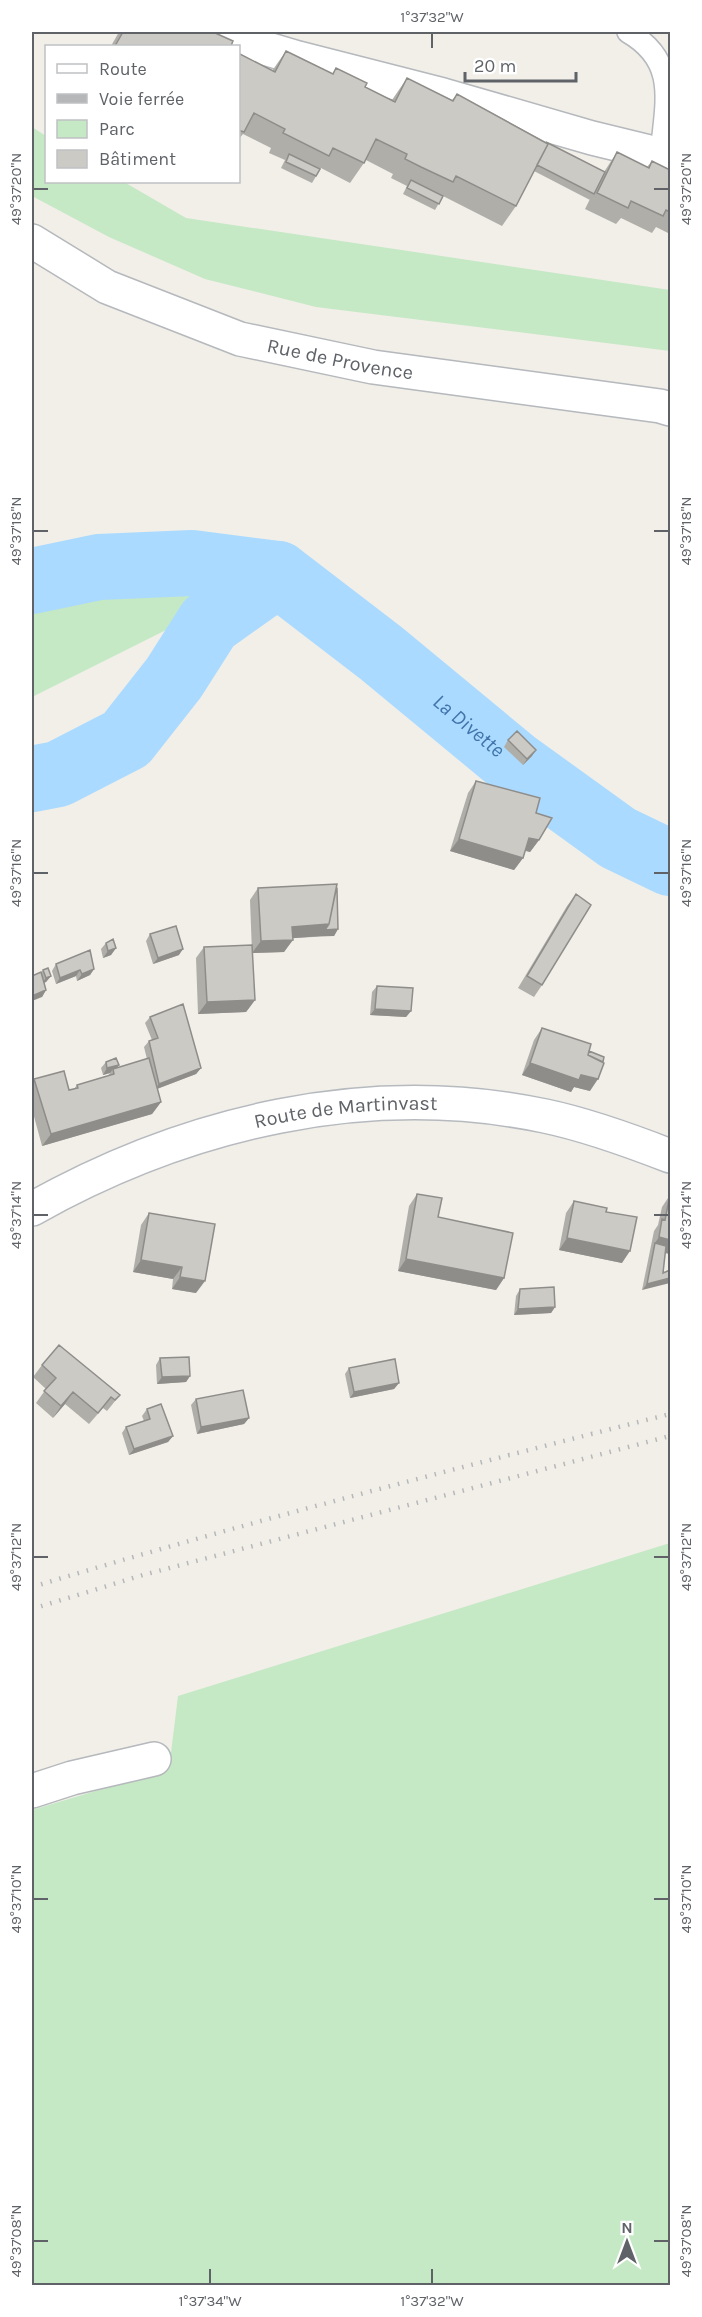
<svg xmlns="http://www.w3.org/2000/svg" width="702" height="2317" font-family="Karla,sans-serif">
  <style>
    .green { fill: #c5e8c5 }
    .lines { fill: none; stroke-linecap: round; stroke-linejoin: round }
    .river { stroke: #aadaff; stroke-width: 66 }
    .service-casing { stroke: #b5b8bc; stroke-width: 24 }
    .minor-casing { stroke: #b5b8bc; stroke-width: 36 }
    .secondary-casing { stroke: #b6babf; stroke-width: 36 }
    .service { stroke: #fff; stroke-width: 21 }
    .minor { stroke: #fff; stroke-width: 33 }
    .secondary { stroke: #fff; stroke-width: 33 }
    .rail { stroke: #b6b7b8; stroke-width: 4.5; stroke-dasharray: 1.5 8; stroke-linecap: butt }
    .wall { fill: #afaea9 }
    .shaded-wall { fill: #8f8d8a }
    .building { fill: #cccac5; stroke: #8f8d8a; stroke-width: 1.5 }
    .ticks { fill: none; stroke: #5f6368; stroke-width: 2 }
    .labels { text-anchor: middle; stroke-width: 5; stroke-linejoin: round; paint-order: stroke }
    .street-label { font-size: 20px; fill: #5f6368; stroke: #fff }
    .water-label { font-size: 21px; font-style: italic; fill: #4174aa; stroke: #fff }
    .neatline { fill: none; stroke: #5f6368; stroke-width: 2 }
    .ticks-label { font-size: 15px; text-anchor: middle; fill: #5f6368 }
  </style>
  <rect width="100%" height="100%" fill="#f1efe8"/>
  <!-- green -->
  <path class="green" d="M32,127L46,136V182H124L186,218L670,290V351L316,307L205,279L109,237L32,196Z
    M86,536H210L278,574L32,697V561Z
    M670,1543V2285L32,2286V1810L169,1769L178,1696Z"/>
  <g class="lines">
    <!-- river -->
    <g class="river">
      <path id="s1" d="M32,581L99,567L192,563L278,574L381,653L514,763L618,838L670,863"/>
      <path d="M32,779L58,774L126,739L174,678L209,623L278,574"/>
    </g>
    <defs>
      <path id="service" d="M628,32C680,62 665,105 661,155"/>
      <g id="minor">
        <path d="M217,32L237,40L298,58L443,95L592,138L670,157"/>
        <path id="s2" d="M32,241L107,287L240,339L373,367L660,406L670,409"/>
        <path d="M32,1791L72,1778L154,1759"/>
      </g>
      <g id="secondary">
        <path id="s3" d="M32,1209C187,1122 367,1079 545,1116C588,1125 629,1140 670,1156"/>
      </g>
    </defs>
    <!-- service casing -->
    <use href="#service" class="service-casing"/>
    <!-- minor casing -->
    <use href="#minor" class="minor-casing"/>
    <!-- secondary casing -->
    <use href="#secondary" class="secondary-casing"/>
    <!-- service -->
    <use href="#service" class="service"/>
    <!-- minor -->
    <use href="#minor" class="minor"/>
    <!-- secondary -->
    <use href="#secondary" class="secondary"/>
    <!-- rail -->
    <path class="rail" d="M32,1587C243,1523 457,1468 670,1414
      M32,1609L143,1575L670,1436"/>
  </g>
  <!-- wall -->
  <path class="wall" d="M119,32H213L231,46H111Z
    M286,51L332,74L336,68L365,87L392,100L407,78L452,100L457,94L546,142L604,172L617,152L647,167L652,161L670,170V234L656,227L652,233L621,218L616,224L585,209L590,199V200L534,171L516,206L502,226L443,196L435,210L403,194L407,186L391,178L393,174L366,160L350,183L321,168L312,183L281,168L285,160L269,153L271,148L243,134L238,140V53L272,71Z
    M508,740L532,756L523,765L504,747Z
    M476,781L536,813L539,840L530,852L525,851L523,858L514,870L450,851L468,793Z
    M258,888L336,890L338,929L334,936L293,938L284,952L252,953L250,900Z
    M576,894L542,985L534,997L518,988L567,906Z
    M150,934L179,955L153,964L146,941Z
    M106,943L116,948L111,955L103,958L101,949Z
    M204,947L255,1000L246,1012L198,1014L196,958Z
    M56,964L94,969L90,975L77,981L76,976L56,984L52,971Z
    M43,970L51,976L46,982L44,983L46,990L42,997L41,973Z
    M377,986L411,1011L406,1017L370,1015L372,992Z
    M150,1017L201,1068L196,1074L157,1089L161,1102L152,1114L42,1146L32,1109V1083L34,1079L69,1090L74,1089L77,1085L108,1076L110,1073L103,1075L101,1068L106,1062L119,1065L117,1068L147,1059L144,1047L149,1041L152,1040L145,1023Z
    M542,1028L589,1051L590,1091L574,1087L571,1092L522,1075L534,1040Z
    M417,1194L438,1217L504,1278L496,1290L398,1271L409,1206Z
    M670,1195V1254L665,1253L663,1273L642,1290L654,1231L658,1225L662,1207Z
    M574,1201L606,1212L622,1263L559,1250L566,1213Z
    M149,1213L196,1293L172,1289L173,1279L133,1272L141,1225Z
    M520,1289L555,1307L551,1313L514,1315L516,1296Z
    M160,1358L190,1376L186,1382L157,1384L156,1365Z
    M42,1365L120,1395L107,1411L103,1408L89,1424L65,1404L53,1418L36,1403L46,1389L33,1377Z
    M349,1368L399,1383L394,1389L350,1398L345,1374Z
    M196,1399L249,1418L244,1424L197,1434L191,1405Z
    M147,1409L173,1436L168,1442L129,1455L122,1433L126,1427L144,1421L142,1416Z"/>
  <!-- shaded-wall -->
  <path class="shaded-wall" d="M536,750L532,756L523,765L527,759Z
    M529,838L539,840L530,852L521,849Z
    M459,839L523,858L514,870L450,851Z
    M329,924L321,936L283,939L292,927Z
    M338,929L334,936H321L325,930Z
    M293,940L284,952L252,953L261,941Z
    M116,948L111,955L103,958L108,951Z
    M183,949L179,955L153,964L158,958Z
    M94,969L90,975L77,981L82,974Z
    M80,970L76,976L56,984L60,978Z
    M51,976L46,982L41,984L46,978Z
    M46,990L42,997L32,1001V996Z
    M255,1000L246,1012L198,1014L207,1002Z
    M375,1009L411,1011L406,1017L370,1015Z
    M530,1063L598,1079L590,1091L574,1087L571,1092L522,1075Z
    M119,1065L114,1072L113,1069L110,1073L103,1075L107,1068Z
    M201,1068L196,1074L154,1090L159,1084Z
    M161,1102L152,1114L42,1146L51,1134Z
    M659,1237L670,1240V1254L653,1250L655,1243Z
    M567,1238L630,1251L622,1263L559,1250Z
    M406,1259L504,1278L496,1290L398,1271Z
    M141,1260L182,1267L173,1279L133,1272Z
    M180,1277L205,1281L196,1293L172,1289Z
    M670,1278V1283L642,1290L647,1284Z
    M555,1307L551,1313L514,1315L518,1309Z
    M190,1376L186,1382L157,1384L162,1377Z
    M399,1383L394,1389L350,1398L354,1392Z
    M73,1392L65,1404L53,1418L61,1406Z
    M249,1418L244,1424L197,1434L201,1427Z
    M173,1436L168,1442L129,1455L134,1449Z"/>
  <!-- building -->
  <path class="building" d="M123,32H213L233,41L231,46H115Z
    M286,51L333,74L336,68L367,83L365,87L395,102L407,78L453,101L457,94L548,144L516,206L456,176L453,182L421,167L405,159L407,154L376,139L364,163L333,148L329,156L283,133L285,129L254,113L244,132L238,130V53L275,72Z
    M546,142L605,172L594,194L537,165L548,144Z
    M617,152L649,168L652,161L670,170V212L666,210L663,216L631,201L628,208L597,193Z
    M289,154L320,169L316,176L286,162Z
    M411,180L443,196L439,204L407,188Z
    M517,731L536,750L527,759L508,740Z
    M476,781L540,798L536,813L552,818L539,840L529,838L523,858L459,839Z
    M337,884L329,924L292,927L293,940L261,941L258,888Z
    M337,889L338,929L325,930L329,924L336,890Z
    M576,894L591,905L542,985L527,976Z
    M176,926L183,949L158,958L150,934Z
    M113,939L116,948L108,951L106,943Z
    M252,945L255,1000L207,1002L204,947Z
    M90,950L94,969L82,974L80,970L60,978L56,964Z
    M48,968L51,976L46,978L43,970Z
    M41,972L46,990L32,996V976Z
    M377,986L413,988L411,1011L375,1009Z
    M183,1004L201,1068L159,1084L149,1041L158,1038L150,1017Z
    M542,1028L591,1044L588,1055L604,1063L598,1079L581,1075L579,1080L530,1063Z
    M589,1051L604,1057L603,1062L588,1055Z
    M116,1058L119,1065L107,1068L106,1062Z
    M149,1058L161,1102L51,1134L34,1079L64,1071L69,1090L78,1088L77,1085L114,1074L113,1069Z
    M417,1194L442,1198L438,1217L513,1233L504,1278L406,1259Z
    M670,1195V1240L659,1237L662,1219L665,1220Z
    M574,1201L607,1208L606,1212L637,1217L630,1251L567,1238Z
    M149,1213L215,1224L205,1281L180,1277L182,1267L141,1260Z
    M655,1243L666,1246L663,1273L670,1270V1278L647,1284Z
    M554,1287L555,1307L518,1309L520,1289Z
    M59,1345L120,1395L115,1400L111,1397L98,1413L73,1392L61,1406L44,1391L56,1378L42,1365Z
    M189,1357L190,1376L162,1377L160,1358Z
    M395,1359L399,1383L354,1392L349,1368Z
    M243,1390L249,1418L201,1427L196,1399Z
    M161,1404L173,1436L134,1449L126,1427L150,1419L147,1409Z"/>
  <!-- ticks -->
  <path class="ticks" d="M432,33V48M33,189H48M654,189H669M33,531H48M654,531H669M33,873H48M654,873H669M33,1215H48M654,1215H669M33,1557H48M654,1557H669M33,1899H48M654,1899H669M33,2241H48M654,2241H669M210,2269V2284M432,2269V2284"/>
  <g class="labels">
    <!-- street labels -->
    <g class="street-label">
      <text dy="7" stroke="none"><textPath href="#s2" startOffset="333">Rue de Provence</textPath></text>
      <text dy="7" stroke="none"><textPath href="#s3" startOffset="332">Route de Martinvast</textPath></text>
    </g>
    <!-- water labels -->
    <g class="water-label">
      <text dy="7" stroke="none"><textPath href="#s1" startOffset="492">La Divette</textPath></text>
    </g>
  </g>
  <!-- border -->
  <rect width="702" height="2317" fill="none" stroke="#ffffff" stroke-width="66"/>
  <!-- legend -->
  <rect x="45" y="45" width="195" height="138" fill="#ffffff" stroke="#bfc1c3" stroke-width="1.5"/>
  <rect x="57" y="64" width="30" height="9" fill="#ffffff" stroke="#bfc1c3" stroke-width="1.5"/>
  <text x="99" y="75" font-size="18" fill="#5f6368">Route</text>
  <rect x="57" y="94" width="30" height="9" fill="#b6b7b8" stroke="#bfc1c3" stroke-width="1.5"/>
  <text x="99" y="105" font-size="18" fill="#5f6368">Voie ferrée</text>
  <rect x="57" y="120" width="30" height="18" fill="#c5e8c5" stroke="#bfc1c3" stroke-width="1.5"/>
  <text x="99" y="135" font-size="18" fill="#5f6368">Parc</text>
  <rect x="57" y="150" width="30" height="18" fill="#cccac5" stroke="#bfc1c3" stroke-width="1.5"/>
  <text x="99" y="165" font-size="18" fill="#5f6368">Bâtiment</text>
  <!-- north arrow -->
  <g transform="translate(627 2242)" stroke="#ffffff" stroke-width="4.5" paint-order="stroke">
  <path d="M0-4.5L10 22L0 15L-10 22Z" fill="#5f6368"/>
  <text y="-9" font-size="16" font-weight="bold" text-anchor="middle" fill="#5f6368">N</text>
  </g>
  <!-- scale -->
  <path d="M465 72v9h111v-9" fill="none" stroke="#5f6368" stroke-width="3"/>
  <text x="474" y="72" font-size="18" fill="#5f6368" stroke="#ffffff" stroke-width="4.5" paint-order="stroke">20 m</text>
  <rect x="33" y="33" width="636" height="2251" class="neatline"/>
  <g class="ticks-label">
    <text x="432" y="22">1°37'32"W</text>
    <text transform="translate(16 189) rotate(-90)" y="5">49°37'20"N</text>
    <text transform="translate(686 189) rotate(-90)" y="5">49°37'20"N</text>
    <text transform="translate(16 531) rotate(-90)" y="5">49°37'18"N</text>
    <text transform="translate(686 531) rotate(-90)" y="5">49°37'18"N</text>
    <text transform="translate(16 873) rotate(-90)" y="5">49°37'16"N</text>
    <text transform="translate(686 873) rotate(-90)" y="5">49°37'16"N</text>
    <text transform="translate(16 1215) rotate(-90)" y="5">49°37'14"N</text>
    <text transform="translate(686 1215) rotate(-90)" y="5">49°37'14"N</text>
    <text transform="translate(16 1557) rotate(-90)" y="5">49°37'12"N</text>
    <text transform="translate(686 1557) rotate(-90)" y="5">49°37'12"N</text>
    <text transform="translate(16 1899) rotate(-90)" y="5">49°37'10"N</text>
    <text transform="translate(686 1899) rotate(-90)" y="5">49°37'10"N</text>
    <text transform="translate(16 2241) rotate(-90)" y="5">49°37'08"N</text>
    <text transform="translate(686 2241) rotate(-90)" y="5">49°37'08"N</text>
    <text x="210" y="2306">1°37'34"W</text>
    <text x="432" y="2306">1°37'32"W</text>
  </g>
</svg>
